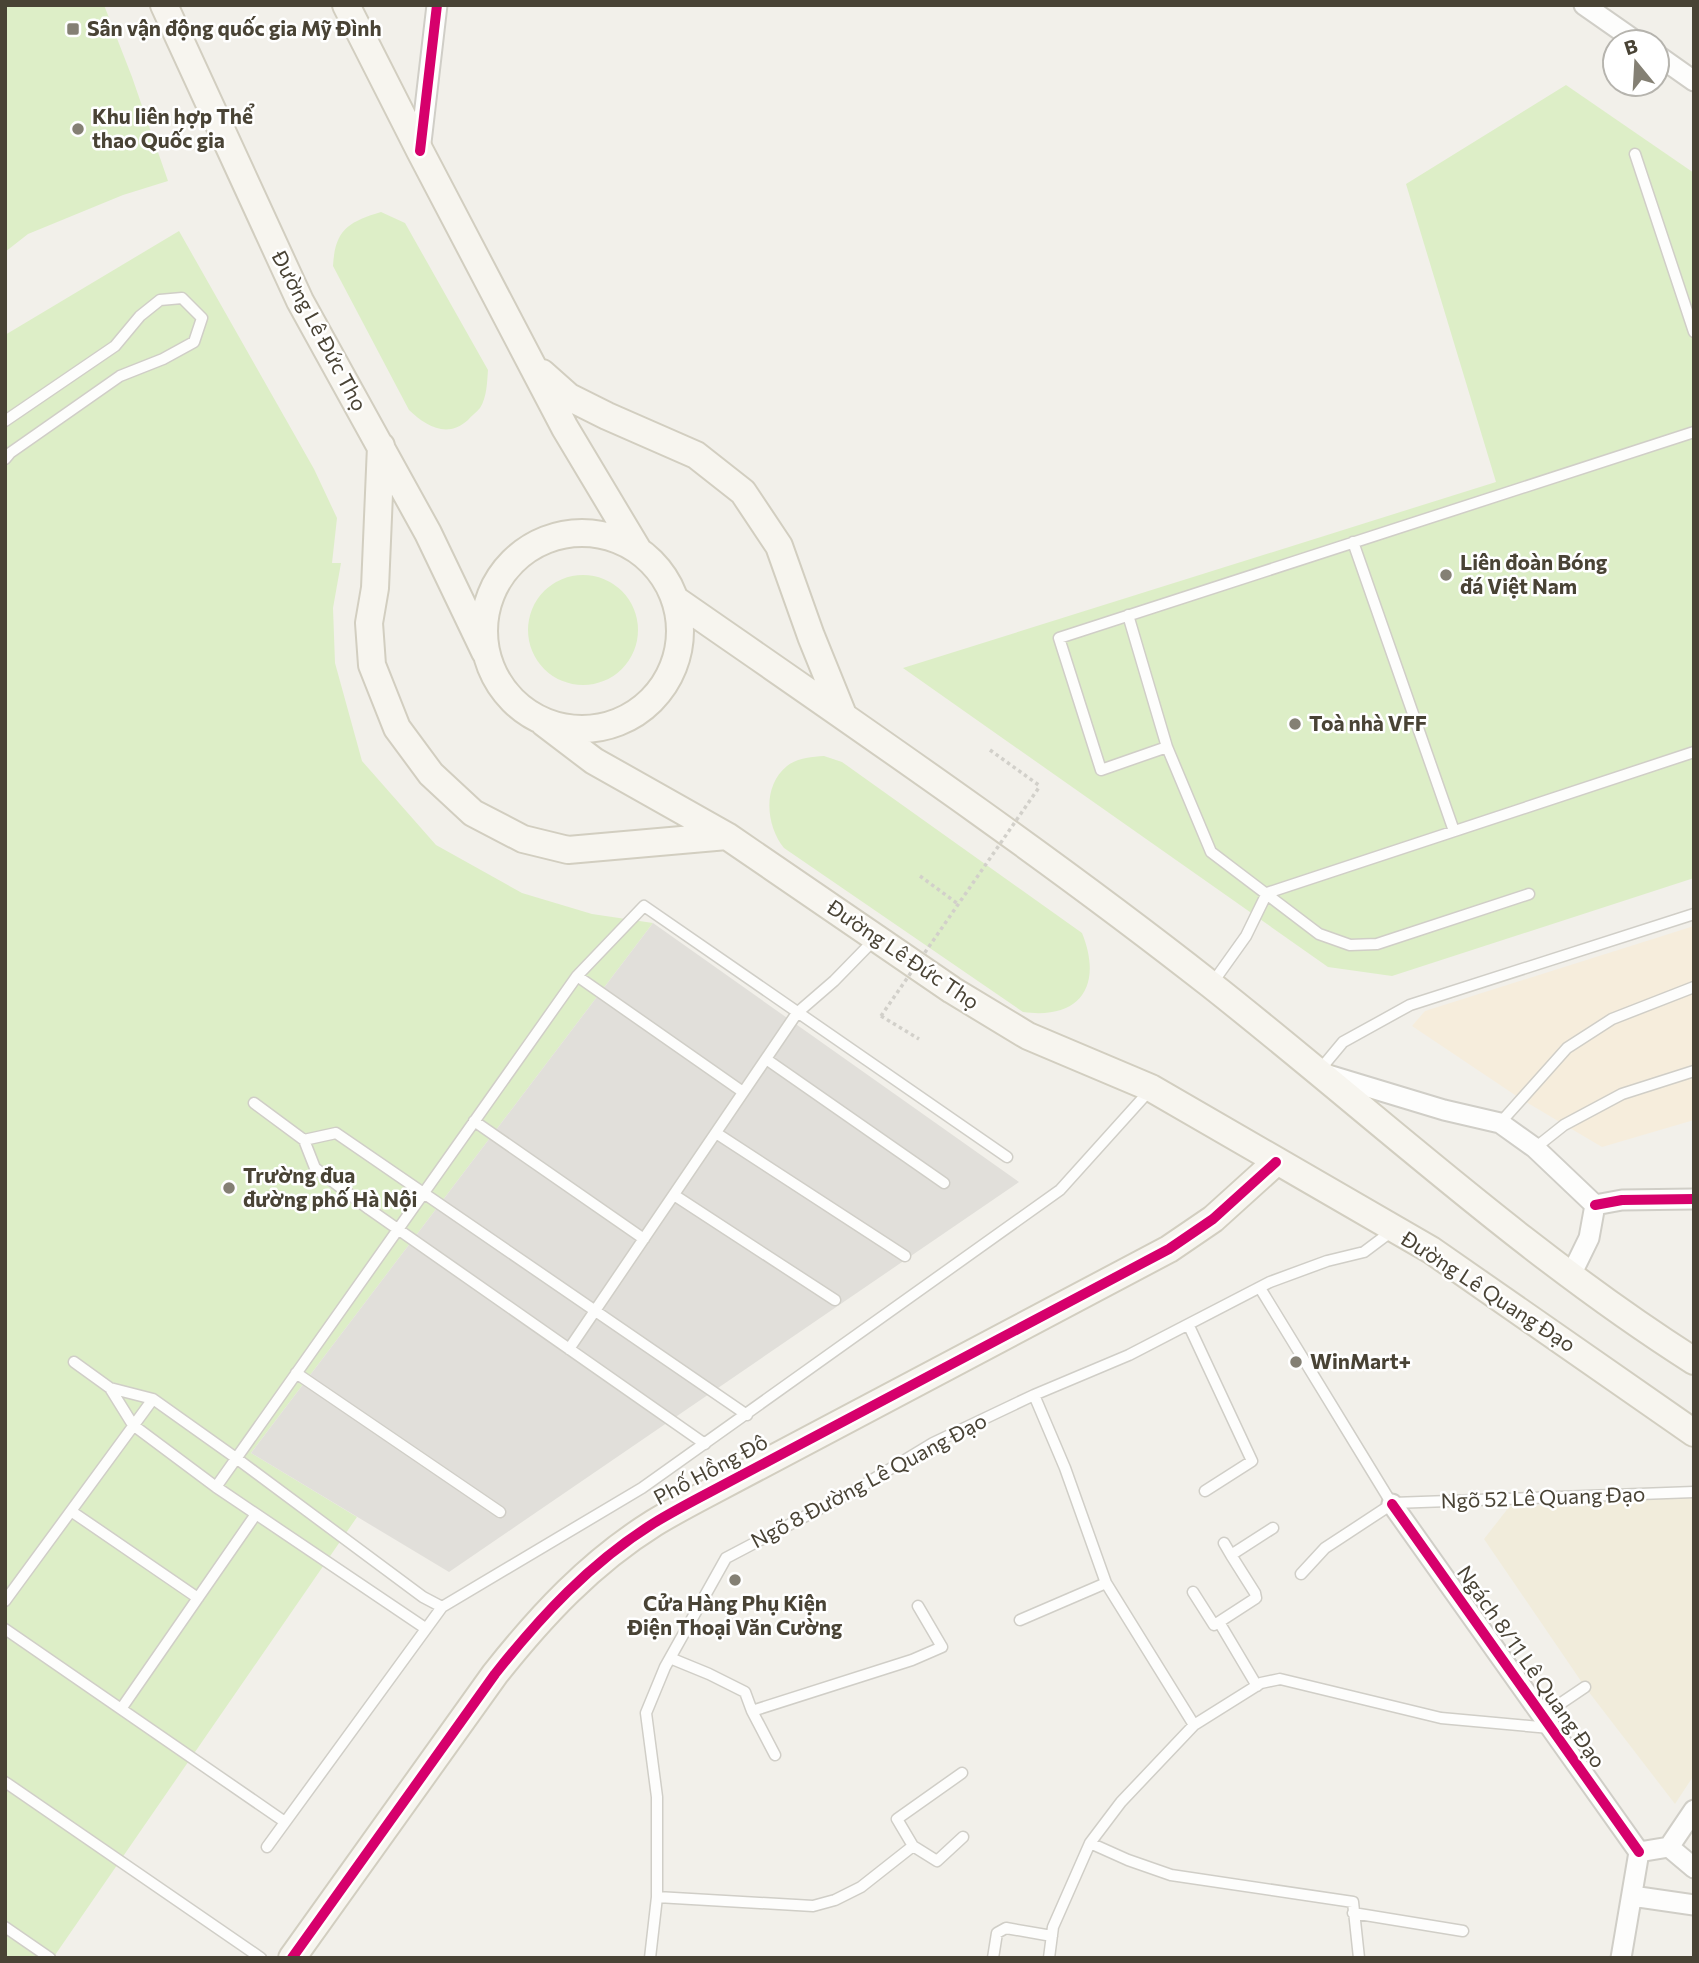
<svg xmlns="http://www.w3.org/2000/svg" width="1699" height="1963" font-family="Commissioner,sans-serif">
  <style>
    .commercial { fill: #f6eddc }
    .education { fill: #f1ecdb }
    .green { fill: #ddeec7 }
    .parking { fill: #e1dfda }
    .lines { fill: none; stroke-linecap: round; stroke-linejoin: round }
    .lane-casing { stroke: #d0cec7; stroke-width: 13 }
    .street-casing { stroke: #d0cec7; stroke-width: 23 }
    .secondary-casing { stroke: #d2cec0; stroke-width: 30 }
    .path { stroke: #d2d0ca; stroke-width: 3.5; stroke-dasharray: 3.5 3.5; stroke-linecap: butt }
    .lane { stroke: #fdfdfc; stroke-width: 10 }
    .street { stroke: #fdfdfc; stroke-width: 19 }
    .secondary { stroke: #f7f5ef; stroke-width: 26 }
    .path-bridge { stroke: #d2d0ca; stroke-width: 3.5; stroke-dasharray: 3.5 3.5; stroke-linecap: butt }
    .cycleway-casing { stroke: #fff; stroke-width: 15 }
    .cycleway { stroke: #d6006c; stroke-width: 10 }
    .poi-dot { fill: #848074; stroke: #fff; stroke-width: 2.5 }
    .labels { text-anchor: middle; stroke-width: 5; stroke-linejoin: round; paint-order: stroke }
    .poi-label { font-size: 21px; font-weight: bold; fill: #494335; stroke: #fff; text-anchor: start }
    .street-label { font-size: 21px; fill: #494335; stroke: #fff }
  </style>
  <rect width="100%" height="100%" fill="#f2f0ea"/>
  <!-- commercial -->
  <path class="commercial" d="M1694,926V1120L1602,1147L1521,1099L1412,1026L1425,1011Z"/>
  <!-- education -->
  <path class="education" d="M1694,1497V1775L1675,1804L1585,1687L1484,1539L1509,1507Z"/>
  <!-- green -->
  <path class="green" d="M5,5H104L132,77L168,181L123,195L28,234L5,252Z
    M1566,85L1694,173V878L1392,976L1328,967L903,668L1496,482L1406,184Z
    M381,212L405,223L488,370C487,382 487,397 480,408C477,412 471,416 468,420C447,439 426,426 409,410L333,266C335,230 348,222 381,212Z
    M179,231L314,469L337,518L332,563H341L333,608L335,663L362,761L436,845L522,893L592,914L653,923L251,1453L357,1517L53,1958H5V335Z
    M528 630a55 55 0 1 1 110 0a55 55 0 1 1-110 0Z
    M824,756L842,762L1082,933C1103,985 1081,1020 1023,1012L784,848C766,826 762,786 787,766C797,758 811,757 824,756Z"/>
  <!-- parking -->
  <path class="parking" d="M653,923L1019,1182L449,1572L251,1453Z"/>
  <g class="lines">
    <defs>
      <path id="lane" d="M1635,154L1694,332
        M5,421L115,346L140,316L160,300L182,298L202,318L194,342L163,359L120,376L10,453L5,459
        M1353,542L1454,831
        M1128,615L1167,747L1211,852L1319,934L1350,945L1377,944L1529,894
        M1167,747L1101,770L1059,638L1694,432
        M577,976L743,1092
        M1211,985L1246,936L1267,893L1694,752
        M766,1059L944,1183
        M1318,1072L1343,1042L1410,1005L1694,914
        M254,1103L304,1140L315,1168L369,1209L705,1444
        M474,1121L644,1239
        M1500,1123L1567,1048L1612,1019L1694,987
        M716,1133L905,1256
        M304,1140L336,1133L747,1415
        M1535,1148L1564,1125L1622,1094L1694,1071
        M674,1195L835,1300
        M1260,1288L1392,1504
        M1189,1326L1252,1461L1205,1491
        M569,1349L797,1013L834,981L874,940
        M74,1362L110,1388L133,1425L216,1487L425,1628
        M296,1373L500,1512
        M110,1388L153,1399L236,1458L423,1597L442,1607
        M1034,1395L1065,1468L1106,1583L1194,1725
        M216,1487L577,976L644,906L1007,1157
        M1393,1503L1694,1492
        M71,1511L198,1598
        M1224,1543L1231,1555
        M1301,1574L1325,1548L1392,1504
        M1193,1592L1214,1625L1219,1622
        M5,1601L153,1399
        M1020,1620L1106,1583
        M5,1629L285,1822
        M670,1658L709,1674L745,1692L752,1711L912,1660L942,1647L918,1606
        M1257,1686L1219,1622L1256,1598L1255,1593L1231,1555L1273,1528
        M121,1709L256,1514
        M752,1711L775,1755
        M1542,1716L1585,1687
        M5,1782L261,1958
        M1090,1843L1128,1860L1171,1875L1353,1902L1359,1958
        M913,1846L937,1861L963,1837
        M267,1847L442,1607L642,1488L1060,1190L1151,1089
        M657,1897L813,1906L835,1900L861,1887L913,1846L897,1819L962,1773
        M1353,1913L1463,1931
        M5,1927L50,1958
        M650,1958L657,1897V1797L646,1713L665,1667L726,1558L857,1489L933,1443L1034,1395L1129,1355L1270,1282L1327,1261L1364,1252L1392,1231
        M993,1958L997,1933L1006,1928L1052,1936
        M1049,1958L1053,1927L1090,1843L1121,1802L1194,1725L1261,1683L1280,1679L1441,1718L1550,1728"/>
      <path id="street" d="M1584,5L1637,42
        M1657,55L1694,81
        M420,151L437,5
        M1325,1074L1444,1110L1500,1123L1535,1148L1595,1205
        M1595,1205L1622,1200L1694,1199
        M1571,1275L1589,1238L1595,1205
        M1392,1504L1639,1852
        M1669,1847L1694,1868
        M1639,1852L1669,1847L1694,1810
        M1632,1896L1694,1905
        M1621,1958L1639,1852"/>
      <path id="secondary" d="M164,5L300,301L428,533L485,652
        M346,5L420,151L565,428L638,550
        M542,373L569,397L607,416L696,455L743,492L779,546L811,636L843,715
        M381,446L375,588L369,623L372,665L397,728L431,774L473,813L523,839L568,850L727,836
        M484 631a98 98 0 1 1 196 0a98 98 0 1 1-196 0Z
        M676,600C856,725 1038,849 1210,984C1371,1111 1521,1251 1694,1361
        M544,723L594,761L727,836L952,990L1028,1036L1151,1088L1431,1250L1694,1433
        M292,1958L495,1674C541,1616 590,1563 654,1523C672,1512 691,1502 710,1492L1169,1249L1213,1219L1276,1162"/>
    </defs>
    <!-- lane casing -->
    <use href="#lane" class="lane-casing"/>
    <!-- street casing -->
    <use href="#street" class="street-casing"/>
    <!-- secondary casing -->
    <use href="#secondary" class="secondary-casing"/>
    <!-- path -->
    <path class="path" d="M990,750L1040,786
      M920,876L958,904
      M881,1016L919,1039"/>
    <!-- lane -->
    <use href="#lane" class="lane"/>
    <!-- street -->
    <use href="#street" class="street"/>
    <!-- secondary -->
    <use href="#secondary" class="secondary"/>
    <!-- path-bridge -->
    <path class="path-bridge" d="M881,1016L1040,786"/>
    <defs>
      <path id="cycleway" d="M420,151L437,5
        M1595,1205L1622,1200L1694,1199
        M1392,1504L1639,1852
        M292,1958L495,1674C541,1616 590,1563 654,1523C672,1512 691,1502 710,1492L1169,1249L1213,1219L1276,1162"/>
    </defs>
    <!-- cycleway casing -->
    <use href="#cycleway" class="cycleway-casing"/>
    <!-- cycleway -->
    <use href="#cycleway" class="cycleway"/>
  </g>
  <!-- markers -->
  <g class="poi-dot">
    <rect x="66" y="22" width="14" height="14" rx="3.5"/>
    <circle cx="78" cy="129" r="7"/>
    <circle cx="1446" cy="575" r="7"/>
    <circle cx="1295" cy="724" r="7"/>
    <circle cx="229" cy="1188" r="7"/>
    <circle cx="1296" cy="1362" r="7"/>
    <circle cx="735" cy="1580" r="7"/>
  </g>
  <g class="labels">
    <!-- poi labels -->
    <g class="poi-label">
      <text x="87" y="36">Sân vận động quốc gia Mỹ Đình</text>
      <text x="92" y="124">Khu liên hợp Thể<tspan x="92" dy="24">thao Quốc gia</tspan></text>
      <text x="1460" y="570">Liên đoàn Bóng<tspan x="1460" dy="24">đá Việt Nam</tspan></text>
      <text x="1309" y="731">Toà nhà VFF</text>
      <text x="243" y="1183">Trường đua<tspan x="243" dy="24">đường phố Hà Nội</tspan></text>
      <text x="1310" y="1369">WinMart+</text>
      <text x="735" y="1611" text-anchor="middle">Cửa Hàng Phụ Kiện<tspan x="735" dy="24">Điện Thoại Văn Cường</tspan></text>
    </g>
    <!-- street labels -->
    <g class="street-label">
      <text transform="translate(319 331) rotate(62)" y="7">Đường Lê Đức Thọ</text>
      <text transform="translate(903 955) rotate(34)" y="7">Đường Lê Đức Thọ</text>
      <text transform="translate(1488 1292) rotate(33)" y="7">Đường Lê Quang Đạo</text>
      <text transform="translate(711 1470) rotate(-28)" y="7">Phố Hồng Đô</text>
      <text transform="translate(869 1481) rotate(-28)" y="7">Ngõ 8 Đường Lê Quang Đạo</text>
      <text transform="translate(1543 1498) rotate(-2)" y="7">Ngõ 52 Lê Quang Đạo</text>
      <text transform="translate(1531 1667) rotate(55)" y="7">Ngách 8/11 Lê Quang Đạo</text>
    </g>
  </g>
  <!-- border -->
  <rect width="1699" height="1963" fill="none" stroke="#494335" stroke-width="14"/>
  <!-- north arrow -->
  <g transform="translate(1636 63) rotate(342)"><circle r="33" fill="#ffffff" stroke="#b6b4ae" stroke-width="2"/>
  <path d="M0-5L12 26L0 18L-12 26Z" fill="#848074"/>
  <text y="-10" font-size="19" font-weight="bold" text-anchor="middle" fill="#494335">B</text>
  </g>
</svg>
